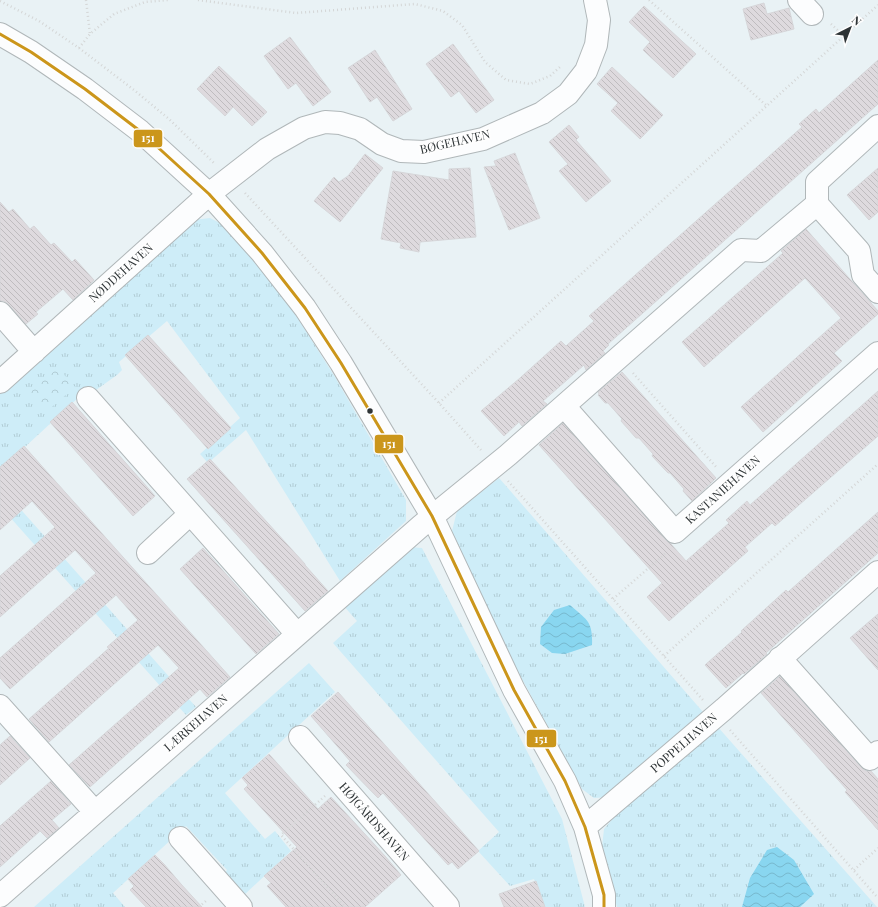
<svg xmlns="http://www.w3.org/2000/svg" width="878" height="907" font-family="'Playfair Display',serif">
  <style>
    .grass { fill: url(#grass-tufts) }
    .park { fill: url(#park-crowns) }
    .water { fill: url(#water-waves) }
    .building { fill: url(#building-back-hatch); stroke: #d6d6d9 }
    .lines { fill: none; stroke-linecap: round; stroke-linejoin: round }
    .minor-casing { stroke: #b0b7b9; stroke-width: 24 }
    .path { stroke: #d4d6d6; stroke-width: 2.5; stroke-dasharray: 1 3; stroke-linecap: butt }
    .minor { stroke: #fcfdfe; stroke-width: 22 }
    .bus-1-casing { stroke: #fefefe; stroke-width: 6 }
    .bus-1 { stroke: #cb961b; stroke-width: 3 }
    .bus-dot { fill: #2e3436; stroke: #fefefe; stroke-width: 1.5 }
    .labels { text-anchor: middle; stroke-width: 4; stroke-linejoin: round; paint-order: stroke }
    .street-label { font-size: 12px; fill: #2e3436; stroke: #fefefe }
    .line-badge { stroke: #fefefe; stroke-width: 1.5 }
    .badge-label { font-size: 11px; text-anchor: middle; font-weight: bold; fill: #fff }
  </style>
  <defs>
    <pattern id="grass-tufts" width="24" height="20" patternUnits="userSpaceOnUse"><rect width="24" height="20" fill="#ceedf8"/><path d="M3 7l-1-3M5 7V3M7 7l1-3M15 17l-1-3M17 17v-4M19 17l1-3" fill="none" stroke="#b1ccd5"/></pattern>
    <pattern id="park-crowns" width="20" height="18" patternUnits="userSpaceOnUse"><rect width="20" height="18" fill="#ceedf8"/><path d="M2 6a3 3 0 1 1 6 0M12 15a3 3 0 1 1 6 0" fill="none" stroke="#b1ccd5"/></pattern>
    <pattern id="water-waves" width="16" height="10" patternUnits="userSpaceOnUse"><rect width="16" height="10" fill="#89d6f0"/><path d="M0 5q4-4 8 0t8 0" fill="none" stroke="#77b8ce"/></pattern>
    <pattern id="building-back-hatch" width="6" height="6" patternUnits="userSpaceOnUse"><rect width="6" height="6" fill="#dedade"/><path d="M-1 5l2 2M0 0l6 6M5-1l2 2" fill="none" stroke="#bfbcbf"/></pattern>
  </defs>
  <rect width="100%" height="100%" fill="#e9f2f5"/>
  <!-- grass -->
  <path class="grass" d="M210,218L226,226L290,306L335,377L406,500V521L340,581L246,430L208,463L200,454L240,418L167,321L119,362L122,370L117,375L96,390L91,386L0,470V393L193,220Z
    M499,478L703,712L610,797L594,798L582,789L492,624L452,531L457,511Z
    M0,486L196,707L186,715L0,506Z
    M409,547L422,548L562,819L585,907H543L534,879L510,886L478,851L499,832L333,643L357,621L342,604Z
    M309,663L335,692L225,793L265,839L275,831L291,851L243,896L224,875L227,870L186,826L113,893L125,907H34Z
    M717,726L877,907H617L602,847L604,829L627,802Z"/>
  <!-- park -->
  <path class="park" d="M58,368L75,387L47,411L30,392Z"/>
  <!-- water -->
  <path class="water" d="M570,605C587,620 593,621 592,645L565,654L552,653L540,644L541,627L554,610Z
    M777,847L794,860L814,894L800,907H742L750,878L767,850Z"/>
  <!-- building -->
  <path class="building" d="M764,3L767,14L789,8L794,29L751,40L743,9Z
    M644,6L696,54L673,78L643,50L650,42L629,22Z
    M290,37L331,92L313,106L296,83L288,89L264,56Z
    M453,44L494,100L476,113L459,91L451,97L426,64Z
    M375,50L412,109L393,121L377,97L370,102L348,68Z
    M878,60V104L608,344L609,345L603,351L605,353L586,370L584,365L543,401L547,404L522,426L519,422L504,436L481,411L520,378L561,341L566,346L594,321L589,316L802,127L799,124L816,109L819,113Z
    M219,66L267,112L252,126L233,107L225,116L197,89Z
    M612,67L663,115L640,139L611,111L618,103L597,84Z
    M569,125L579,137L576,140L611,181L586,202L559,171L568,164L549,142Z
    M515,153L540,218L509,230L484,167L496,166L494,161Z
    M365,154L383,168L340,222L314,201L334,177L339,182L348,176Z
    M470,168L476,237L420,242L419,252L400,248L401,243L381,239L393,171L449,180V169Z
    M878,168V212L869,220L847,195Z
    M0,202L9,212L13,209L30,229L34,226L51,245L54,243L72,262L75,259L94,280L73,300L63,289L36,312L38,314L26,324L9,305L4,301H0Z
    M806,229L878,311V314L834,353L842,361L763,432L741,407L841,318L805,278L704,367L682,342L783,253L781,251Z
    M148,335L231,428L208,449L125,355Z
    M622,372L716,478L692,501L683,491L684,489L670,473H668L652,456L653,454L639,438H636L621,421L622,419L608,403H605L598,395L599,394L598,392Z
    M878,391V436L775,526L772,523L745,547L748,551L669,621L647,597L662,583L539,445L563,423L666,540L671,544L686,561L729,523L726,520L747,501L750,505Z
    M72,402L155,496L133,516L50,422Z
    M24,446L230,677L207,697L200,689L90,787L69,765L179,668L158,645L49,742L29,719L109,648L107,647L138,620L116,595L10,689L0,678V658L96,573L75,550L0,617V576L55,527L32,501L0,530V467Z
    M210,459L305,564V565L328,591L305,611L187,479Z
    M878,512V553L766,653L767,654L744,674L743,673L726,688L705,665L742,632L741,631L786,590L788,592Z
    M203,548L279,634L256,654L180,569Z
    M878,614V670L850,638Z
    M780,676L861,767L866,771H871L878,779V830L845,792L847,790L761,693Z
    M338,692L479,851L458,869L452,862L448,865L383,793L378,798L346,765L350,761L311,716Z
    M10,736L30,758L0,785V745Z
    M269,754L318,809L331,797L385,856L401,875L365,907H286L267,886L271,883L264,876L297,847L244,789L248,785L242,778Z
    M51,781L71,804L52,820L59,828L47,838L40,831L0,867V826Z
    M155,855L164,864L181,884L202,907H146L130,890L134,886L128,879Z
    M536,881L545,907H504L499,894Z"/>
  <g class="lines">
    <defs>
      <path id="minor" d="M799,0L812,14
        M0,34L31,52L85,89L140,131L209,194L262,253L305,308L341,363L432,516L514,690L565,781L585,827L604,895V907
        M817,204L859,251L863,275L878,292
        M0,313L34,352
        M0,382L209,194L267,149L304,128L325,122L340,123L360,129L382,144L401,151L424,152L483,139L542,113L568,94L586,71L596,45L599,20L595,0
        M88,398L297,634
        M564,406L675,532L878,353
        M148,553L190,514
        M780,658L870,759L878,752
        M0,706L95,812
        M300,737L448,906L447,907
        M585,827L724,709L878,572
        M180,838L241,907
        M0,896L422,525L508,455L741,250L761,251L817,204V182L878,126"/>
    </defs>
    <!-- minor casing -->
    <use href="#minor" class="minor-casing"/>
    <!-- path -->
    <path class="path" d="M86,0L90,34
      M198,0L296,13L415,4L443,11L462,25L485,62L506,80L530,84L550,76L561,66
      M649,0L767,106
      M0,1L39,21L79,48L134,90L169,119L214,163
      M831,24L844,36
      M79,48L90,34L114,14L145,2L168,0
      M245,193L439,403L481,450
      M633,373L717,468
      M439,403L878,5
      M508,481L703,700
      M613,599L667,552
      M664,656L878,464
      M730,730L878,898
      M325,796L281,835L345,907
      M854,870L878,848
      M199,907L207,900"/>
    <!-- minor -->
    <use href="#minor" class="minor"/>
    <defs>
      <path id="bus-1" d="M0,34L31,52L85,89L140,131L209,194L262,253L305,308L341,363L432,516L514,690L565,781L585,827L604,895V907"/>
    </defs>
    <!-- bus-1 casing -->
    <use href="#bus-1" class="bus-1-casing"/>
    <!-- bus-1 -->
    <use href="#bus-1" class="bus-1"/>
  </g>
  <!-- markers -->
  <circle class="bus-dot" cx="370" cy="411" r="3.5"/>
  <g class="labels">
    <!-- street labels -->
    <g class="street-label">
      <text transform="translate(455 142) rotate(-13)" y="4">BØGEHAVEN</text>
      <text transform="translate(121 273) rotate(-42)" y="4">NØDDEHAVEN</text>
      <text transform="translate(723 490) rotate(-42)" y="4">KASTANIEHAVEN</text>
      <text transform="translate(196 723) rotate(-41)" y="4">LÆRKEHAVEN</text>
      <text transform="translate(684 743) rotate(-41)" y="4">POPPELHAVEN</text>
      <text transform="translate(374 822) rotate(49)" y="4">HØJGÅRDSHAVEN</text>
    </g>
  </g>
  <g class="line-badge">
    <rect x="133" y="129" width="30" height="19" rx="4" fill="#cb961b"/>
    <rect x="374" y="434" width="30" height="20" rx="4" fill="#cb961b"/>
    <rect x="526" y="729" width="31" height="19" rx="4" fill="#cb961b"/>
  </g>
  <g class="badge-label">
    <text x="148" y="142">151</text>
    <text x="389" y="448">151</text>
    <text x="541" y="743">151</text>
  </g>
  <!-- north arrow -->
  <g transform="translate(850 28) rotate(42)" stroke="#fefefe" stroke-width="3" paint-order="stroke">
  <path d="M0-3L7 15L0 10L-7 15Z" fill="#2e3436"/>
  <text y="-6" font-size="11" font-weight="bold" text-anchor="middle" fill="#2e3436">N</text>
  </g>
</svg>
